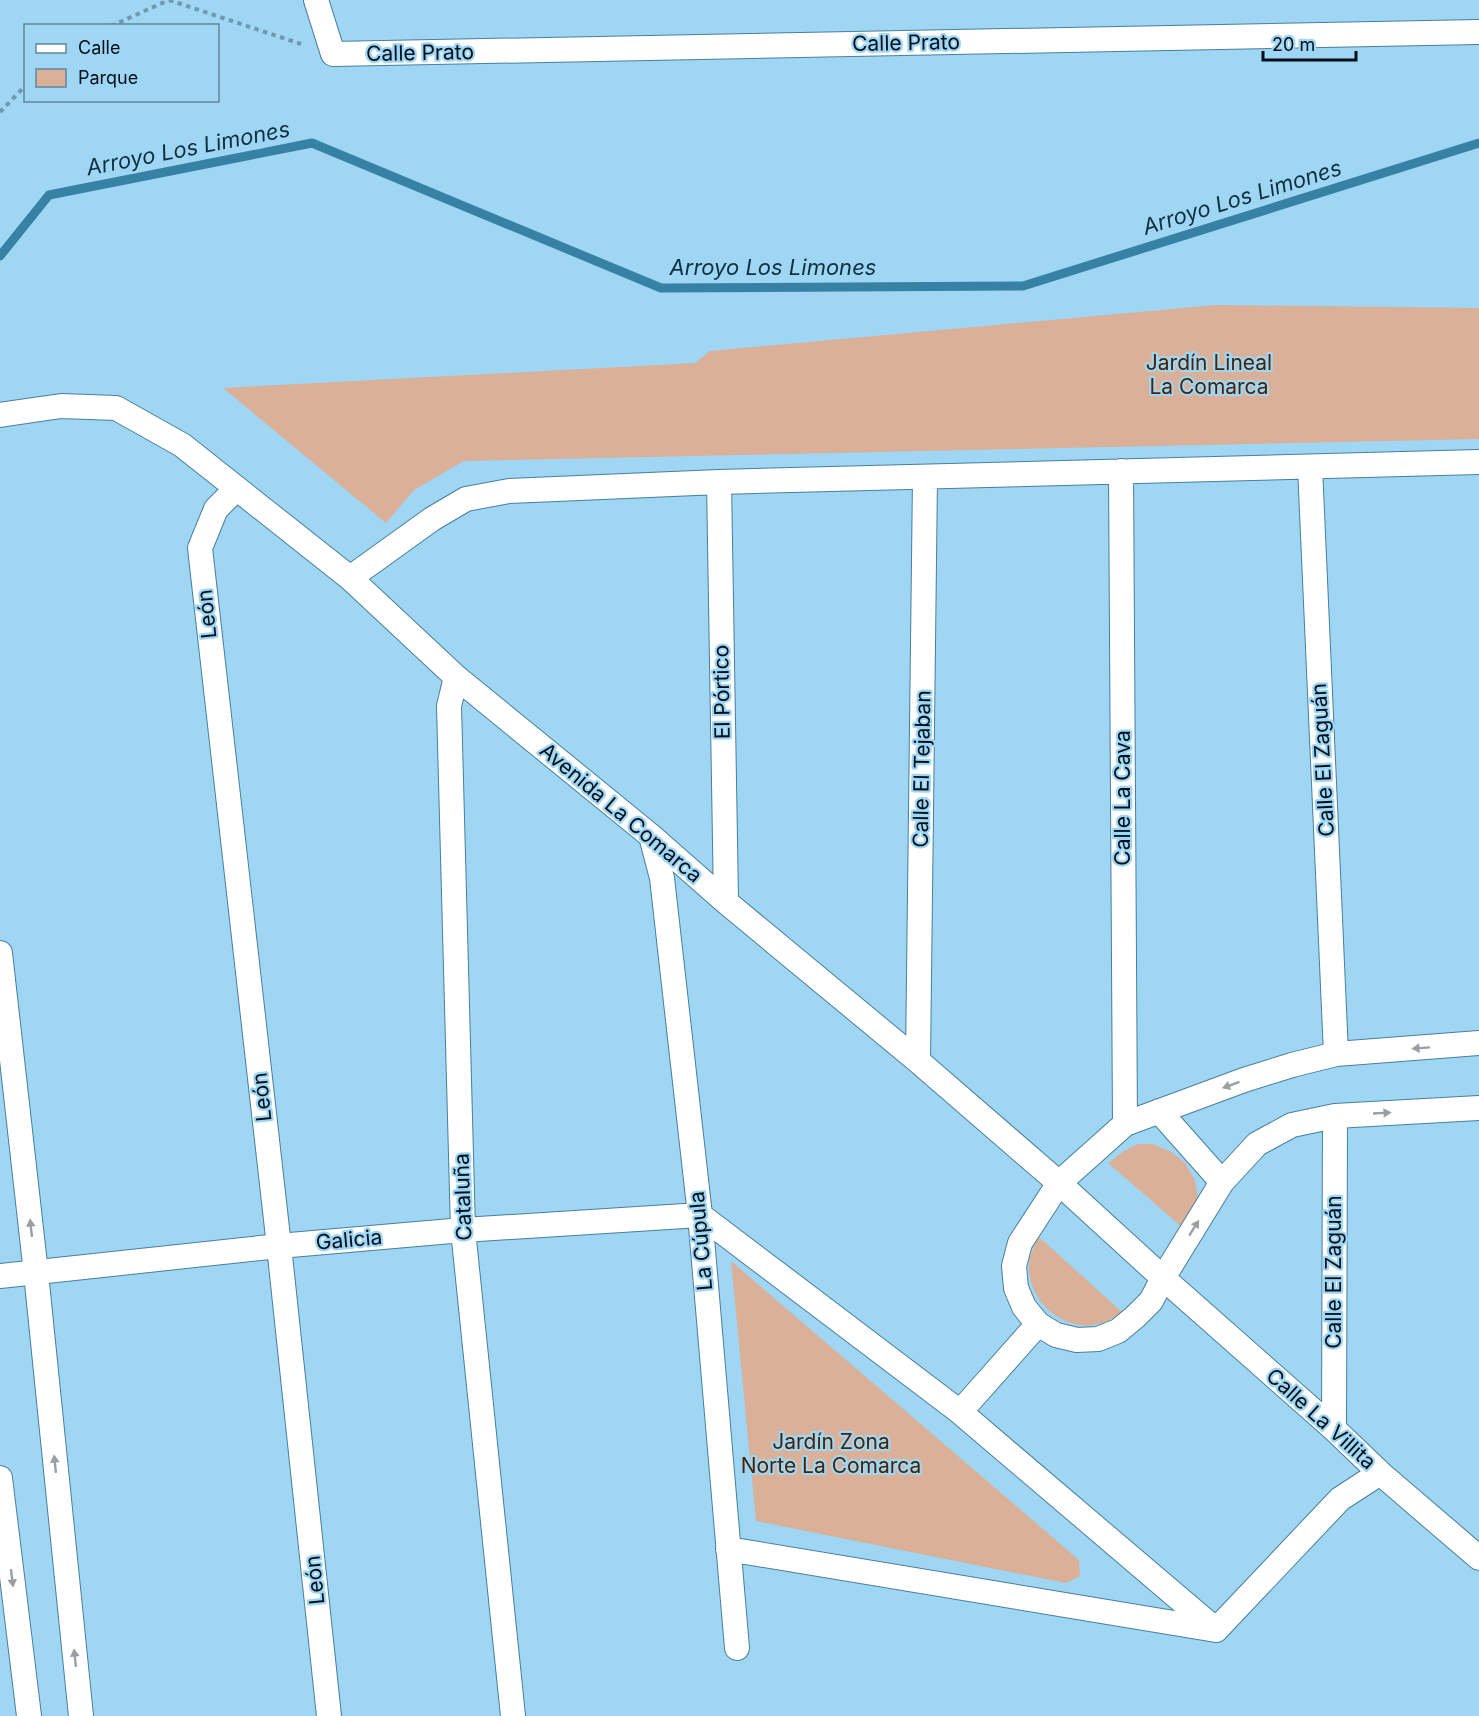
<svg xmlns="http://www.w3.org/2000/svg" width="1479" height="1716" font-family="Inter,sans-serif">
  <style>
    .green { fill: #dab098 }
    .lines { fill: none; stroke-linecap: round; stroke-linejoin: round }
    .stream { stroke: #3781a4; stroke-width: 9 }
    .minor-casing { stroke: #497f9a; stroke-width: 26 }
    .path { stroke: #6e99b1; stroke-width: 4; stroke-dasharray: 4.5 4.5; stroke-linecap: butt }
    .minor { stroke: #fff; stroke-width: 24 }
    .oneway { fill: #999fa3 }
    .labels { text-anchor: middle; stroke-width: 4.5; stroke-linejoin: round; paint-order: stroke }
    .street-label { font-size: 21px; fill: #000f19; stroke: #9ed6f4 }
    .park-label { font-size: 21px; fill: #4a2205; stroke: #9ed6f4 }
    .water-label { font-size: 22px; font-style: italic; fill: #0e3040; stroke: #9ed6f4 }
  </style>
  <rect width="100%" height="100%" fill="#9ed6f4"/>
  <!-- green -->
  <path class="green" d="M1216,305L1479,308V439L464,461L414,490L386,523L223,388L695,363L710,351Z
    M1138,1144H1152L1170,1151L1185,1163L1195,1180L1198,1199L1184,1229L1108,1163L1124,1151Z
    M1038,1236L1122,1312C1116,1316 1109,1321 1102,1323C1064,1335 1026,1300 1029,1263C1030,1254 1035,1245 1038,1236Z
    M731,1261L1079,1560L1080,1576L1066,1583L756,1521Z"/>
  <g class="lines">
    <!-- stream -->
    <path class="stream" d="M0,256L49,195L312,143L661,288L1023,286L1479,143"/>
    <defs>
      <path id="minor" d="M316,0L333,54L1479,32
        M0,415L61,406L116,408L182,445L350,578L456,677L651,836L726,902L918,1061L1059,1183L1163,1278L1334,1429L1380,1473L1479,1558
        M1310,467L1336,1054
        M1121,471L1125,1124
        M719,482L726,902
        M236,489L216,509L200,548L279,1246L329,1716
        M350,578L432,519L466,499L509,491L719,482L1479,462
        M456,677L449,706L463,1230L513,1716
        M651,836L662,878L700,1215L737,1648
        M0,953L36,1273L81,1716
        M1479,1043L1336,1054L1292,1065L1244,1080L1125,1124L1059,1183L1020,1243L1014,1266L1016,1288L1024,1307L1038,1324L1056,1335L1077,1340L1098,1339L1118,1331L1135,1317L1151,1301L1163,1278L1222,1182L1257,1144L1292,1125L1335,1116L1479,1108
        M918,1061L925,477
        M1159,1111L1222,1182
        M0,1276L279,1246L463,1230L700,1215L960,1412L1216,1630
        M960,1412L1038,1324
        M1334,1429L1335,1116
        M0,1478L29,1716
        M728,1549L1216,1630L1340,1499L1380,1473"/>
    </defs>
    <!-- minor casing -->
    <use href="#minor" class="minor-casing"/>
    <!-- path -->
    <path class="path" d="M169,0L301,44
      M111,26L169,0
      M0,112L26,85"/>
    <!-- minor -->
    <use href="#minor" class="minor"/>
  </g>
  <!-- one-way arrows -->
  <defs><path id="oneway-solid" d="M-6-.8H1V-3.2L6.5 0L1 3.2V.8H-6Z" transform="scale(1.5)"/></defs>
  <g class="oneway">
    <use href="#oneway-solid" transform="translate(1421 1048) rotate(176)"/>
    <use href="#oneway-solid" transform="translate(1231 1085) rotate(160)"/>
    <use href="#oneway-solid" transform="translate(1382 1113) rotate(-3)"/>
    <use href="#oneway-solid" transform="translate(31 1228) rotate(-96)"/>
    <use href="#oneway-solid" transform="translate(1194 1228) rotate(-58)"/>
    <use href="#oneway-solid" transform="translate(55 1464) rotate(-96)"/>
    <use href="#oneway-solid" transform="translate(12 1578) rotate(83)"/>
    <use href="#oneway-solid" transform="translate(75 1658) rotate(-96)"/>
  </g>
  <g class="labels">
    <!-- street labels -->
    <g class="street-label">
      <text transform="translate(906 43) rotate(-1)" y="7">Calle Prato</text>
      <text transform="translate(420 53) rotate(-1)" y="7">Calle Prato</text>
      <text transform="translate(207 614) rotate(-96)" y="7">León</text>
      <text transform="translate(722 692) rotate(-91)" y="7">El Pórtico</text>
      <text transform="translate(1323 760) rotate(-93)" y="7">Calle El Zaguán</text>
      <text transform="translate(922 769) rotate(-89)" y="7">Calle El Tejaban</text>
      <text transform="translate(1123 798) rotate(-90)" y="7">Calle La Cava</text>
      <text transform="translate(621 813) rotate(40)" y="7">Avenida La Comarca</text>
      <text transform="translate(262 1097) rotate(-96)" y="7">León</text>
      <text transform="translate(463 1197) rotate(-92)" y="7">Cataluña</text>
      <text transform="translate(349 1240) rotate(-5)" y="7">Galicia</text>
      <text transform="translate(701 1241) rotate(-95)" y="7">La Cúpula</text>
      <text transform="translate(1334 1272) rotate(-90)" y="7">Calle El Zaguán</text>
      <text transform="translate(1321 1419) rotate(42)" y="7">Calle La Villita</text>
      <text transform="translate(315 1580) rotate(-96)" y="7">León</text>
    </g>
    <!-- park labels -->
    <g class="park-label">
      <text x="1209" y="370">Jardín Lineal<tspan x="1209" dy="24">La Comarca</tspan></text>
      <text x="831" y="1449">Jardín Zona<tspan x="831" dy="24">Norte La Comarca</tspan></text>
    </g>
    <!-- water labels -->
    <g class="water-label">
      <text transform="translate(188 148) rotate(-11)" y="8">Arroyo Los Limones</text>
      <text transform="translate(1242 197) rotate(-17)" y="8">Arroyo Los Limones</text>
      <text x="773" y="275">Arroyo Los Limones</text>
    </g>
  </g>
  <!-- legend -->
  <rect x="24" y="24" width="195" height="78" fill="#9ed6f4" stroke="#5f869c" stroke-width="1.5"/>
  <rect x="36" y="44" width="30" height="9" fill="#ffffff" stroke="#5f869c" stroke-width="1.5"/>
  <text x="78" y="54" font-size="18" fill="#000f19">Calle</text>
  <rect x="36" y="69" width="30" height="18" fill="#dab098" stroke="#5f869c" stroke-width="1.5"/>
  <text x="78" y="84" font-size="18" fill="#000f19">Parque</text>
  <!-- scale -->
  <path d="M1263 51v9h93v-9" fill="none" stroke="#000f19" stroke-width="3"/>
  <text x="1272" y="51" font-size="18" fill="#000f19" stroke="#9ed6f4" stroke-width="4.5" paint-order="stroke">20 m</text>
</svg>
